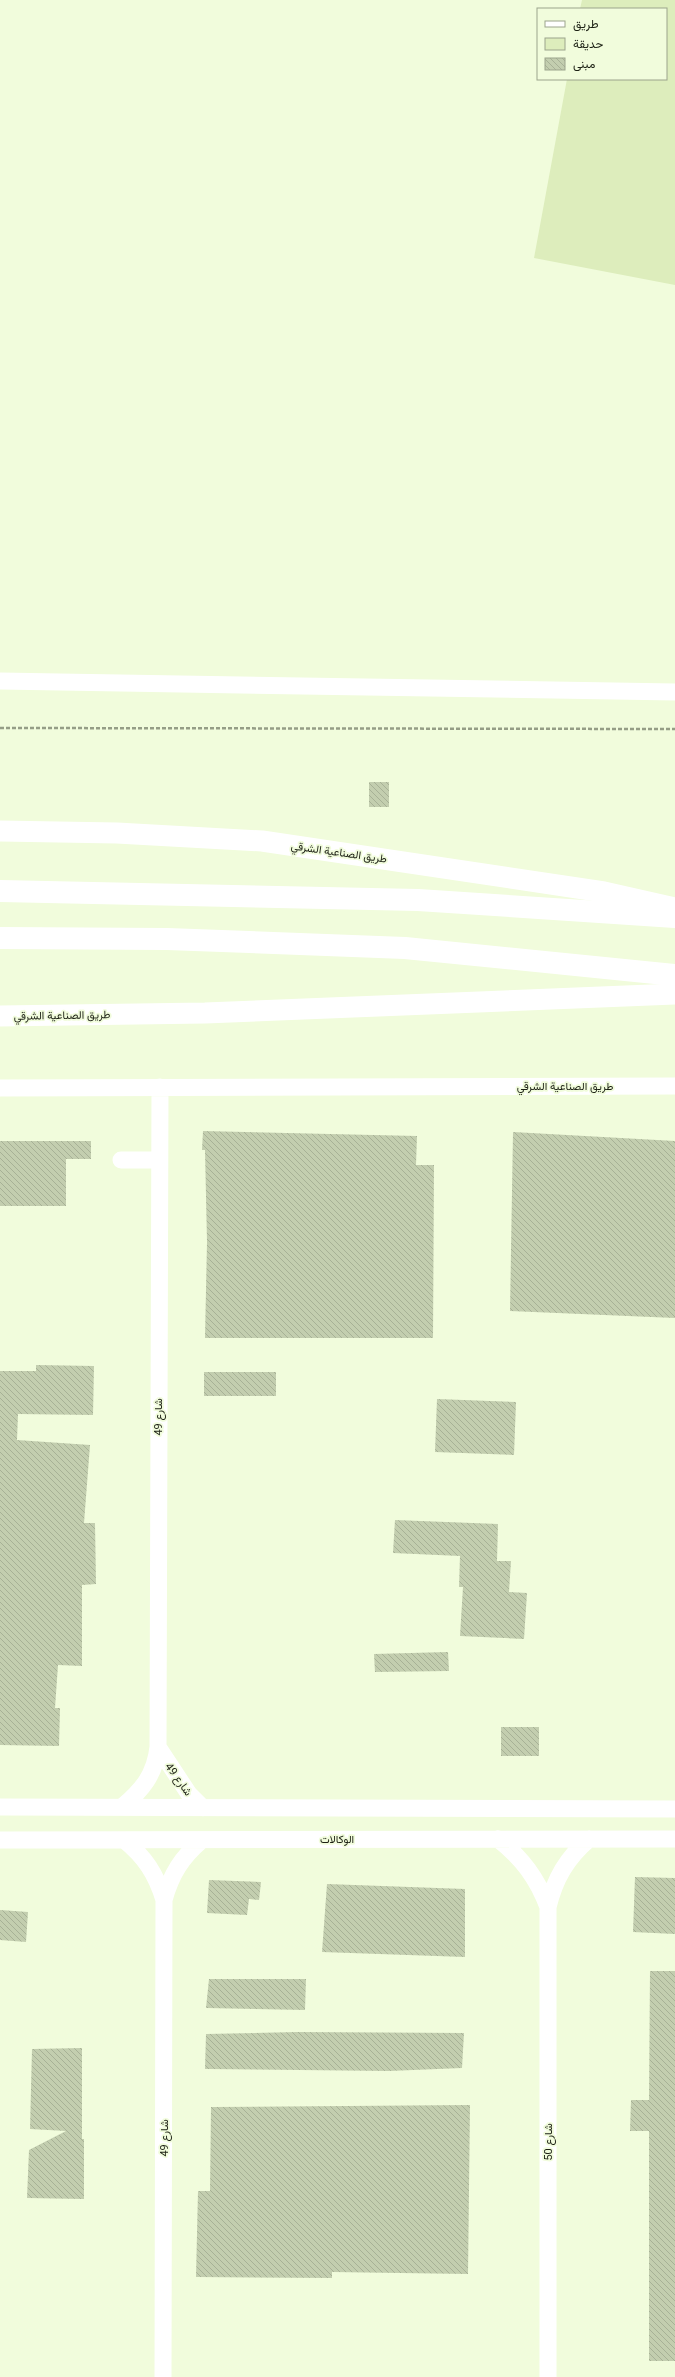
<svg xmlns="http://www.w3.org/2000/svg" width="675" height="2377" font-family="Roboto,Vazirmatn,sans-serif">
  <style>
    .green { fill: #ddedbc }
    .building { fill: url(#building-back-hatch) }
    .lines { fill: none; stroke-linecap: round; stroke-linejoin: round }
    .path { stroke: #959d86; stroke-width: 2.5; stroke-dasharray: 4 2; stroke-linecap: butt }
    .minor { stroke: #fff; stroke-width: 17 }
    .major { stroke: #fff; stroke-width: 21 }
    .highway { stroke: #fff; stroke-width: 22 }
    .labels { text-anchor: middle; stroke-width: 3.5; stroke-linejoin: round; paint-order: stroke }
    .street-label { font-size: 11px; fill: #1c2014; stroke: #f1fcdc }
  </style>
  <defs>
    <pattern id="building-back-hatch" width="6" height="6" patternUnits="userSpaceOnUse"><rect width="6" height="6" fill="#c3ceaf"/><path d="M-1 5l2 2M0 0l6 6M5-1l2 2" fill="none" stroke="#a7b196"/></pattern>
  </defs>
  <rect width="100%" height="100%" fill="#f1fcdc"/>
  <!-- green -->
  <path class="green" d="M582,0H675V285L534,258L567,79H666V9H580Z"/>
  <!-- building -->
  <path class="building" d="M369,782H389V807H369Z
    M203,1131L417,1136L416,1165H434L433,1338H205L207,1242L205,1150H202Z
    M513,1132L675,1141V1318L510,1311Z
    M0,1141H91V1159H66V1206H0Z
    M36,1365L94,1366L93,1415L18,1414L17,1440L90,1445L84,1523H95L96,1584L82,1585V1666L58,1665L55,1708H60L59,1746L0,1745V1371H36Z
    M204,1372H276V1396H204Z
    M437,1399L516,1402L514,1455L435,1452Z
    M395,1520L498,1524L497,1561H511L509,1592L527,1593L524,1639L460,1636L463,1587H459L460,1556L393,1553Z
    M448,1652L449,1671L375,1672L374,1654Z
    M501,1727H539V1756H501Z
    M635,1877L675,1878V1934L633,1932Z
    M209,1880L261,1882L259,1900L249,1899L247,1915L207,1913Z
    M327,1884L465,1889V1957L322,1952Z
    M0,1910L28,1912L26,1942L0,1940Z
    M650,1971H675V2361H649V2131H630L631,2100H649Z
    M209,1979H306L305,2010L206,2008Z
    M297,2032L464,2033L462,2068L389,2071L205,2069L206,2034Z
    M82,2048V2139H84V2199L27,2198L29,2150L66,2131L30,2129L32,2049Z
    M470,2105L468,2274L332,2272V2278L196,2277L198,2191H210L211,2107Z"/>
  <g class="lines">
    <!-- path -->
    <path class="path" d="M0,728L675,729"/>
    <!-- minor -->
    <path class="minor" d="M0,681L675,692
      M0,1088L675,1086
      M121,1160H159
      M158,1747L189,1794L203,1808
      M0,1807L675,1809
      M122,1807C142,1790 155,1775 158,1747L160,1087
      M498,1839C522,1858 537,1878 548,1907
      M0,1840L675,1839
      M124,1840C145,1857 156,1874 164,1900
      M163,2377L164,1900C171,1874 182,1857 202,1840
      M548,2377V1907C555,1878 567,1858 589,1839"/>
    <!-- major -->
    <path class="major" d="M0,831L117,833L262,841L604,892L675,908
      M0,1016L205,1013L675,994"/>
    <!-- highway -->
    <path class="highway" d="M0,891L418,900L675,917
      M0,938L167,939L405,948L675,975"/>
  </g>
  <g class="labels">
    <!-- street labels -->
    <g class="street-label">
      <text transform="translate(339 852) rotate(8)" y="4">طريق الصناعية الشرقي</text>
      <text transform="translate(62 1015) rotate(-1)" y="4">طريق الصناعية الشرقي</text>
      <text x="565" y="1090">طريق الصناعية الشرقي</text>
      <text transform="translate(158 1417) rotate(-90)" y="4">شارع 49</text>
      <text transform="translate(179 1779) rotate(54)" y="4">شارع 49</text>
      <text x="337" y="1843">الوكالات</text>
      <text transform="translate(164 2138) rotate(-90)" y="4">شارع 49</text>
      <text transform="translate(548 2142) rotate(-90)" y="4">شارع 50</text>
    </g>
  </g>
  <!-- legend -->
  <rect x="537" y="8" width="130" height="72" fill="#f1fcdc" stroke="#9ca48c"/>
  <rect x="545" y="21" width="20" height="6" fill="#ffffff" stroke="#9ca48c"/>
  <text x="573" y="28" font-size="12" fill="#1c2014">طريق</text>
  <rect x="545" y="38" width="20" height="12" fill="#ddedbc" stroke="#9ca48c"/>
  <text x="573" y="48" font-size="12" fill="#1c2014">حديقة</text>
  <rect x="545" y="58" width="20" height="12" fill="url(#building-back-hatch)" stroke="#9ca48c"/>
  <text x="573" y="68" font-size="12" fill="#1c2014">مبنى</text>
</svg>
